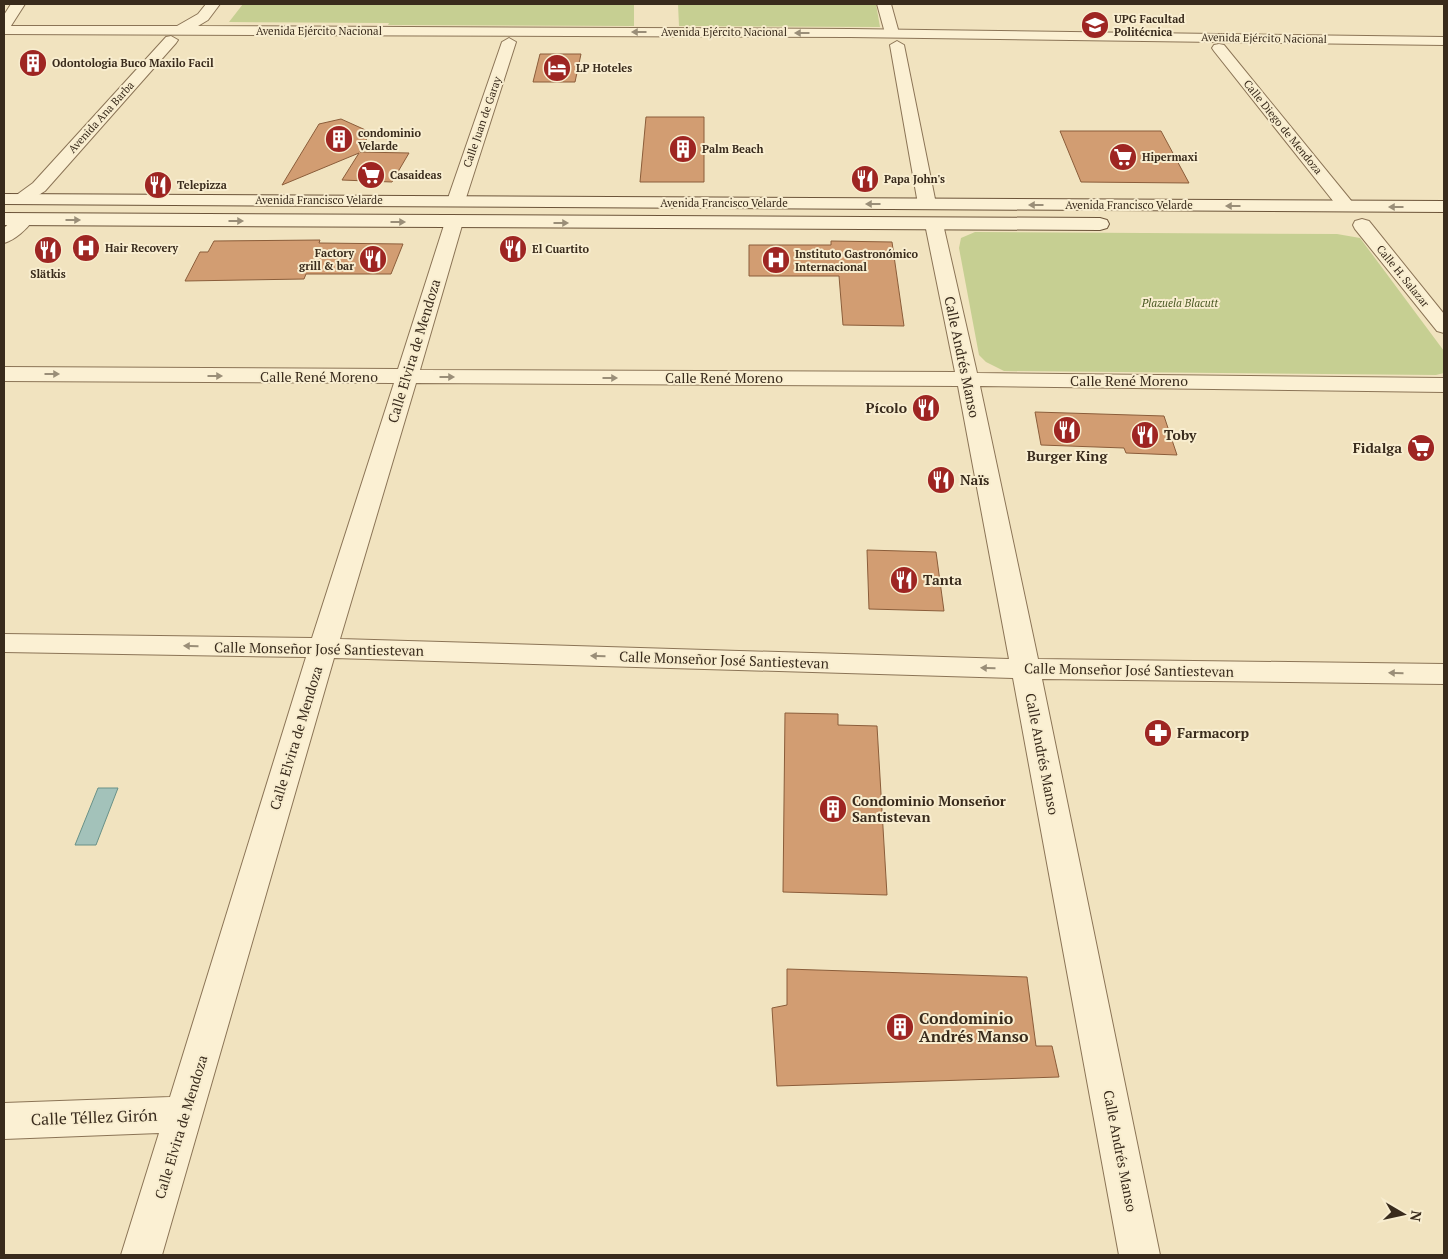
<svg xmlns="http://www.w3.org/2000/svg" width="1448" height="1259" font-family="'PT Serif',serif">
  <style>
    .green { fill: #c6cf92 }
    .water { fill: #a3c2ba; stroke: #699188 }
    .building { fill: #d29d72; stroke: #8b5d3a }
    .lines { fill: none; stroke-linecap: round; stroke-linejoin: round }
    .minor-casing { stroke: #8b7456; stroke-width: 2 }
    .tertiary-casing { stroke: #8b7456; stroke-width: 2 }
    .secondary-casing { stroke: #6c5439; stroke-width: 2 }
    .minor { fill: #fbf0d3; fill-rule: evenodd }
    .tertiary { fill: #fbf0d3; fill-rule: evenodd }
    .secondary { fill: #fbf0d3; fill-rule: evenodd }
    .oneway { fill: #9a8e78 }
    .labels { text-anchor: middle; stroke-width: 4; stroke-linejoin: round; paint-order: stroke }
    .far-poi-label { font-size: 11px; font-weight: bold; fill: #392b1c; stroke: #f8edcf; text-anchor: start }
    .far-street-label { font-size: 11px; fill: #392b1c; stroke: #f8edcf }
    .far-park-label { font-size: 11px; font-style: italic; fill: #485721; stroke: #f8edcf }
    .street-label { font-size: 14px; fill: #392b1c; stroke: #f8edcf }
    .poi-label { font-size: 14px; font-weight: bold; fill: #392b1c; stroke: #f8edcf; text-anchor: start }
    .near-poi-label { font-size: 16px; font-weight: bold; fill: #392b1c; stroke: #f8edcf; text-anchor: start }
    .near-street-label { font-size: 16px; fill: #392b1c; stroke: #f8edcf }
  </style>
  <rect width="100%" height="100%" fill="#f1e3bf"/>
  <!-- green -->
  <path class="green" d="M243,4H634V26L388,25L389,23L229,22Z
    M678,4H876L880,27L679,26Z
    M975,232L1337,234L1360,238L1444,351V373L1436,375L1004,371L986,362L979,355L959,248L961,238Z"/>
  <!-- water -->
  <path class="water" d="M98,788H118L96,845H75Z"/>
  <!-- building -->
  <path class="building" d="M540,54H581L575,82H533Z
    M646,117H704V182H640Z
    M341,119L370,132L360,152L409,153L392,182L342,180L359,153L282,185L319,124Z
    M1060,131H1161L1189,183L1081,182Z
    M320,240L319,243L403,244L391,274H306L304,279L185,281L200,252H208L214,241Z
    M831,241L892,242L904,326L843,325L839,276H749V245H831Z
    M1035,412L1164,416L1177,455L1126,453L1124,448L1041,445Z
    M867,550L936,552L944,611L869,609Z
    M785,713L838,714V725L877,726L887,895L783,892Z
    M787,969L1027,977L1036,1046H1052L1059,1077L777,1086L772,1008L787,1005Z"/>
  <g class="lines">
    <defs>
      <path id="minor" d="M11,4H25L9,29L4,30V15Z
        M877,4H891L899,33L897,36H887L885,33Z
        M171,36L178,40L176,43L45,191L26,203H14L11,199L33,183L166,37Z
        M509,38L516,42L465,201L462,205H450L447,201L502,42Z
        M897,41L904,45L936,204L933,208H921L918,204L890,45Z
        M1219,44L1224,45L1353,203L1356,207L1353,211H1341L1214,51L1212,48L1214,45Z
        M24,214L31,216L33,220C27,229 15,240 4,243V228L17,216Z
        M454,216L461,218L463,222L420,370L955,372L925,224L927,220H941L943,224L977,373L1444,378V392L980,386L1038,659L1444,664V684L1042,679L1160,1255H1119L1013,678L334,658L162,1255H121L159,1133L4,1139V1103L170,1097L306,657L4,652V634L312,638L394,383L4,381V367L398,369L445,222L447,218ZM416,383L958,386L1009,659L340,639Z
        M1362,219L1369,221L1444,314V333L1437,331L1355,229L1353,225L1355,221Z"/>
      <path id="tertiary" d="M206,4H220L208,20L198,26L850,29L1444,37V45L850,37L4,34V26H177L198,14Z"/>
      <path id="secondary" d="M4,194L1444,201V212L4,204Z
        M4,213L1100,218L1107,220L1109,224L1107,228L1100,230L4,225Z"/>
    </defs>
    <!-- minor casing -->
    <use href="#minor" class="minor-casing"/>
    <!-- tertiary casing -->
    <use href="#tertiary" class="tertiary-casing"/>
    <!-- secondary casing -->
    <use href="#secondary" class="secondary-casing"/>
    <!-- minor -->
    <use href="#minor" class="minor"/>
    <!-- tertiary -->
    <use href="#tertiary" class="tertiary"/>
    <!-- secondary -->
    <use href="#secondary" class="secondary"/>
  </g>
  <!-- one-way arrows -->
  <defs><path id="oneway-solid" d="M-6-.8H1V-3.2L6.5 0L1 3.2V.8H-6Z" transform="scale(1.25)"/></defs>
  <g class="oneway">
    <use href="#oneway-solid" transform="translate(639 32) rotate(-180)"/>
    <use href="#oneway-solid" transform="translate(802 33) rotate(-180)"/>
    <use href="#oneway-solid" transform="translate(873 204) rotate(-180)"/>
    <use href="#oneway-solid" transform="translate(1036 205) rotate(-180)"/>
    <use href="#oneway-solid" transform="translate(1233 206) rotate(-180)"/>
    <use href="#oneway-solid" transform="translate(1396 207) rotate(-180)"/>
    <use href="#oneway-solid" transform="translate(73 220)"/>
    <use href="#oneway-solid" transform="translate(236 221)"/>
    <use href="#oneway-solid" transform="translate(398 222)"/>
    <use href="#oneway-solid" transform="translate(561 223)"/>
    <use href="#oneway-solid" transform="translate(52 374)"/>
    <use href="#oneway-solid" transform="translate(215 376)"/>
    <use href="#oneway-solid" transform="translate(447 377)"/>
    <use href="#oneway-solid" transform="translate(610 378)"/>
    <use href="#oneway-solid" transform="translate(191 646) rotate(-179)"/>
    <use href="#oneway-solid" transform="translate(598 656) rotate(-178)"/>
    <use href="#oneway-solid" transform="translate(988 668) rotate(-178)"/>
    <use href="#oneway-solid" transform="translate(1396 673) rotate(-179)"/>
  </g>
  <!-- icons -->
  <defs>
    <symbol id="school-disc" viewBox="-11 -11 22 22"><circle r="9.5" fill="#9e2522" stroke="#f8edcf"/><path d="M0-5L7-2L0 1L-7-2ZM-4 1L0 2.5L4 1V4Q0 6-4 4Z" fill="#fff"/></symbol>
    <symbol id="building-disc" viewBox="-11 -11 22 22"><circle r="9.5" fill="#9e2522" stroke="#f8edcf"/><path d="M-4-6H4V6H1V3H-1V6H-4ZM-2.5-4.3h1.7v1.8h-1.7ZM.8-4.3h1.7v1.8H.8ZM-2.5-1h1.7V.8h-1.7ZM.8-1h1.7V.8H.8Z" fill="#fff"/></symbol>
    <symbol id="hotel-disc" viewBox="-11 -11 22 22"><circle r="9.5" fill="#9e2522" stroke="#f8edcf"/><path d="M-6-4.5h1.5V1H6V5H4.5V3h-9V5H-6ZM-4 0a1.8 1.8 0 1 1 3.6 0ZM.5 0V-2.5h3Q6-2.5 6 0Z" fill="#fff"/></symbol>
    <symbol id="supermarket-disc" viewBox="-11 -11 22 22"><circle r="9.5" fill="#9e2522" stroke="#f8edcf"/><path d="M-6-5.5h2.5l.6 2H6L4.5 2H-2.5L-4.4-4H-6ZM-1.5 3.2a1.3 1.3 0 1 0 .1 0ZM3 3.2a1.3 1.3 0 1 0 .1 0Z" fill="#fff"/></symbol>
    <symbol id="restaurant-disc" viewBox="-11 -11 22 22"><circle r="9.5" fill="#9e2522" stroke="#f8edcf"/><path d="M-5-6h1v4h1v-4h1v4h1v-4h1v5L-1.5 .5V6h-2V.5L-5-1ZM5-6V6H3V1.5H1.5Q1.5-4 5-6Z" fill="#fff"/></symbol>
    <symbol id="hospital-disc" viewBox="-11 -11 22 22"><circle r="9.5" fill="#9e2522" stroke="#f8edcf"/><path d="M-5-5h3v3.5h4V-5h3V5h-3V1.5h-4V5h-3Z" fill="#fff"/></symbol>
    <symbol id="pharmacy-disc" viewBox="-11 -11 22 22"><circle r="9.5" fill="#9e2522" stroke="#f8edcf"/><path d="M-2-6h4v4h4v4h-4v4h-4v-4h-4v-4h4Z" fill="#fff"/></symbol>
  </defs>
  <g fill-rule="evenodd">
    <use href="#school-disc" x="1079" y="9" width="32" height="32"/>
    <use href="#building-disc" x="17" y="47" width="32" height="32"/>
    <use href="#hotel-disc" x="541" y="52" width="32" height="32"/>
    <use href="#building-disc" x="323" y="123" width="32" height="32"/>
    <use href="#building-disc" x="667" y="133" width="32" height="32"/>
    <use href="#supermarket-disc" x="1107" y="141" width="32" height="32"/>
    <use href="#supermarket-disc" x="355" y="159" width="32" height="32"/>
    <use href="#restaurant-disc" x="849" y="163" width="32" height="32"/>
    <use href="#restaurant-disc" x="142" y="169" width="32" height="32"/>
    <use href="#hospital-disc" x="70" y="232" width="32" height="32"/>
    <use href="#restaurant-disc" x="497" y="233" width="32" height="32"/>
    <use href="#restaurant-disc" x="32" y="234" width="32" height="32"/>
    <use href="#restaurant-disc" x="357" y="243" width="32" height="32"/>
    <use href="#hospital-disc" x="760" y="244" width="32" height="32"/>
    <use href="#restaurant-disc" x="910" y="392" width="32" height="32"/>
    <use href="#restaurant-disc" x="1051" y="414" width="32" height="32"/>
    <use href="#restaurant-disc" x="1129" y="419" width="32" height="32"/>
    <use href="#supermarket-disc" x="1405" y="432" width="32" height="32"/>
    <use href="#restaurant-disc" x="925" y="464" width="32" height="32"/>
    <use href="#restaurant-disc" x="888" y="564" width="32" height="32"/>
    <use href="#pharmacy-disc" x="1142" y="717" width="32" height="32"/>
    <use href="#building-disc" x="817" y="793" width="32" height="32"/>
    <use href="#building-disc" x="884" y="1011" width="32" height="32"/>
  </g>
  <g class="labels">
    <!-- far-poi labels -->
    <g class="far-poi-label">
      <text x="1114" y="23">UPG Facultad<tspan x="1114" dy="13">Politécnica</tspan></text>
      <text x="52" y="67">Odontologia Buco Maxilo Facil</text>
      <text x="576" y="72">LP Hoteles</text>
      <text x="358" y="137">condominio<tspan x="358" dy="13">Velarde</tspan></text>
      <text x="702" y="153">Palm Beach</text>
      <text x="1142" y="161">Hipermaxi</text>
      <text x="390" y="179">Casaideas</text>
      <text x="884" y="183">Papa John's</text>
      <text x="177" y="189">Telepizza</text>
      <text x="105" y="252">Hair Recovery</text>
      <text x="532" y="253">El Cuartito</text>
      <text x="354" y="257" text-anchor="end">Factory<tspan x="354" dy="13">grill &amp; bar</tspan></text>
      <text x="795" y="258">Instituto Gastronómico<tspan x="795" dy="13">Internacional</tspan></text>
      <text x="48" y="278" text-anchor="middle">Slätkis</text>
    </g>
    <!-- far-street labels -->
    <g class="far-street-label">
      <text x="319" y="35">Avenida Ejército Nacional</text>
      <text x="724" y="36">Avenida Ejército Nacional</text>
      <text transform="translate(1264 38) rotate(1)" y="4">Avenida Ejército Nacional</text>
      <text transform="translate(101 117) rotate(-48)" y="4">Avenida Ana Barba</text>
      <text transform="translate(482 122) rotate(-71)" y="4">Calle Juan de Garay</text>
      <text transform="translate(1283 127) rotate(51)" y="4">Calle Diego de Mendoza</text>
      <text x="319" y="204">Avenida Francisco Velarde</text>
      <text x="724" y="207">Avenida Francisco Velarde</text>
      <text x="1129" y="209">Avenida Francisco Velarde</text>
      <text transform="translate(1403 276) rotate(51)" y="4">Calle H. Salazar</text>
    </g>
    <!-- far-park labels -->
    <g class="far-park-label">
      <text x="1180" y="307">Plazuela Blacutt</text>
    </g>
    <!-- street labels -->
    <g class="street-label">
      <text transform="translate(414 351) rotate(-73)" y="5">Calle Elvira de Mendoza</text>
      <text transform="translate(962 357) rotate(78)" y="5">Calle Andrés Manso</text>
      <text x="319" y="382">Calle René Moreno</text>
      <text x="724" y="383">Calle René Moreno</text>
      <text x="1129" y="386">Calle René Moreno</text>
      <text transform="translate(319 649) rotate(1)" y="5">Calle Monseñor José Santiestevan</text>
      <text transform="translate(724 660) rotate(2)" y="5">Calle Monseñor José Santiestevan</text>
      <text transform="translate(1129 670) rotate(1)" y="5">Calle Monseñor José Santiestevan</text>
      <text transform="translate(296 738) rotate(-73)" y="5">Calle Elvira de Mendoza</text>
      <text transform="translate(1042 754) rotate(79)" y="5">Calle Andrés Manso</text>
      <text transform="translate(181 1127) rotate(-73)" y="5">Calle Elvira de Mendoza</text>
      <text transform="translate(1120 1151) rotate(79)" y="5">Calle Andrés Manso</text>
    </g>
    <!-- poi labels -->
    <g class="poi-label">
      <text x="907" y="413" text-anchor="end">Pícolo</text>
      <text x="1164" y="440">Toby</text>
      <text x="1402" y="453" text-anchor="end">Fidalga</text>
      <text x="1067" y="461" text-anchor="middle">Burger King</text>
      <text x="960" y="485">Naïs</text>
      <text x="923" y="585">Tanta</text>
      <text x="1177" y="738">Farmacorp</text>
      <text x="852" y="806">Condominio Monseñor<tspan x="852" dy="16">Santistevan</tspan></text>
    </g>
    <!-- near-poi labels -->
    <g class="near-poi-label">
      <text x="919" y="1024">Condominio<tspan x="919" dy="18">Andrés Manso</tspan></text>
    </g>
    <!-- near-street labels -->
    <g class="near-street-label">
      <text transform="translate(94 1117) rotate(-2)" y="6">Calle Téllez Girón</text>
    </g>
  </g>
  <!-- border -->
  <rect width="1448" height="1259" fill="none" stroke="#392b1c" stroke-width="10"/>
  <!-- north arrow -->
  <g transform="translate(1403 1214) rotate(99)" stroke="#f8edcf" stroke-width="4" paint-order="stroke">
  <path d="M0-4L9 19L0 12L-9 19Z" fill="#392b1c"/>
  <text y="-8" font-size="14" font-weight="bold" text-anchor="middle" fill="#392b1c">N</text>
  </g>
</svg>
